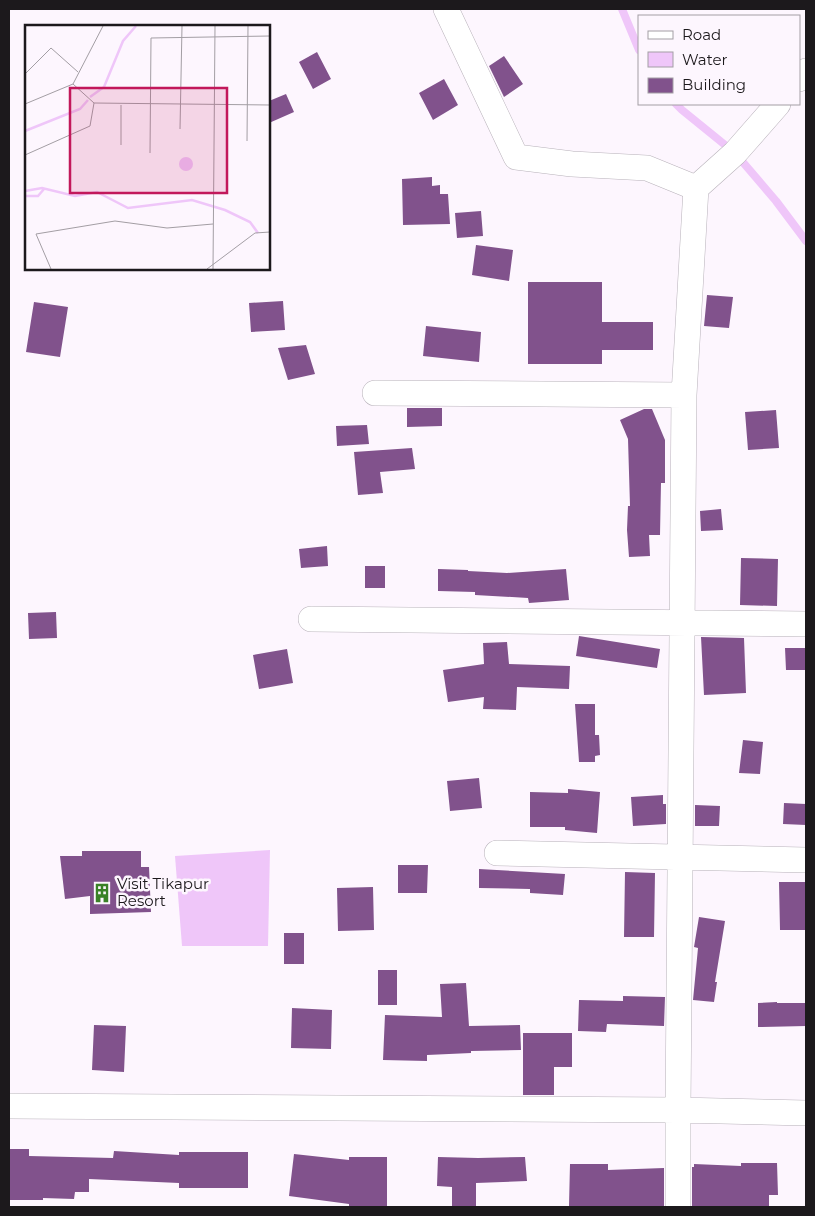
<svg xmlns="http://www.w3.org/2000/svg" width="815" height="1216" font-family="Montserrat,sans-serif">
  <style>
    .water { fill: #efc6f9 }
    .lines { fill: none; stroke-linecap: round; stroke-linejoin: round }
    .stream { stroke: #efc6f9; stroke-width: 8 }
    .building { fill: #81528c }
    .minor-casing { stroke: #b8b2ba; stroke-width: 26 }
    .minor { stroke: #fff; stroke-width: 25 }
    .labels { text-anchor: middle; stroke-width: 5; stroke-linejoin: round; paint-order: stroke }
    .poi-label { font-size: 15px; fill: #1c191c; stroke: #fdf6fe; text-anchor: start }
    .inset-river { fill: none; stroke: #efc6f9; stroke-width: 2.5 }
    .inset-road { fill: none; stroke: #a39ea4; stroke-width: 1 }
    .view { fill: #c2185b; fill-opacity: 0.15; stroke: #c2185b; stroke-width: 2.5 }
    .inset-edge { fill: none; stroke: #1c191c; stroke-width: 2.5 }
  </style>
  <rect width="100%" height="100%" fill="#fdf6fe"/>
  <!-- water -->
  <path class="water" d="M270,850L268,946H182L175,856Z"/>
  <g class="lines">
    <!-- stream -->
    <path class="stream" d="M622,9L639,50
      M676,104L682,110L735,153L776,201L806,241"/>
  </g>
  <!-- building -->
  <path class="building" d="M317,52L331,79L313,89L299,62Z
    M504,56L523,84L504,97L489,66Z
    M444,79L458,105L433,120L419,93Z
    M286,94L294,112L269,123V101Z
    M432,177V186L440,185V194H448L450,224L403,225L402,179Z
    M481,211L483,236L457,238L455,213Z
    M476,245L513,250L509,281L472,275Z
    M528,282H602V322H653V350H602V364H528Z
    M707,295L733,297L729,328L704,326Z
    M283,301L285,330L251,332L249,303Z
    M34,302L68,307L60,357L26,352Z
    M426,326L481,332L479,362L423,356Z
    M306,345L315,374L288,380L278,348Z
    M407,408H442V426L407,427Z
    M644,409H652L665,440V483H661L660,535H649L650,556L629,557L627,530L628,506H630L628,439L620,420Z
    M776,410L779,448L748,450L745,412Z
    M367,425L369,444L337,446L336,426Z
    M412,448L415,469L380,472L383,493L358,495L354,452Z
    M721,509L723,530L701,531L700,511Z
    M327,546L328,566L301,568L299,549Z
    M741,558L778,559L777,606L740,605Z
    M365,566H385V588H365Z
    M438,569L468,570V571L507,573L566,569L569,600L529,603L528,598L475,595V592L438,591Z
    M56,612L57,638L29,639L28,613Z
    M579,636L660,649L657,668L576,656Z
    M701,637L744,638L746,693L704,695Z
    M507,642L509,664L570,666L569,689L517,687L516,710L483,709L484,697L448,702L443,670L484,664L483,643Z
    M785,648H806V670H786Z
    M287,649L293,683L259,689L253,655Z
    M575,704H595V735H599L600,755L595,756V762H579Z
    M743,740L763,742L760,774L739,773Z
    M479,778L482,808L450,811L447,781Z
    M568,789L600,792L597,833L565,830V827H530V792L568,793Z
    M663,795V804H666V824L633,826L631,797Z
    M784,803L806,804V825L783,824Z
    M695,805L720,806L719,826H695Z
    M82,851H141V867H149L151,912L90,914V896L65,899L60,856H82Z
    M398,865H428L427,893H398Z
    M479,869L565,874L563,895L530,893V889L479,888Z
    M625,872L655,873L654,937H624Z
    M779,882H806V930H780Z
    M373,887L374,930L338,931L337,888Z
    M699,917L725,921L715,982H717L714,1002L693,1000L698,948L694,947Z
    M284,933H304V964H284Z
    M378,970H397V1005H378Z
    M466,983L469,1026L520,1025L521,1050L471,1051V1053L427,1055V1061L383,1060L385,1015L442,1017L440,984Z
    M623,996L665,997L664,1026L607,1024L606,1032L578,1031L579,1000L623,1001Z
    M777,1002V1003H806V1026L758,1027V1003Z
    M292,1008L332,1010L331,1049L291,1048Z
    M94,1025L126,1026L124,1072L92,1070Z
    M523,1033H572V1067H554V1095H523Z
    M9,1149H29V1156L113,1158L114,1151L179,1155V1152H248V1188H179V1183L89,1179V1192H75L74,1199L43,1198V1200H9Z
    M294,1154L349,1160V1157H387V1207H349V1204L289,1196Z
    M438,1157L478,1158L525,1157L527,1181L476,1183V1207H452V1187L437,1186Z
    M741,1163H777L778,1195H769V1207H692V1167H694V1164L741,1166Z
    M570,1164H608V1170L664,1168V1207L569,1206Z"/>
  <g class="lines">
    <defs>
      <path id="minor" d="M446,9L516,157L572,164L647,168L696,188
        M799,79L806,71
        M375,393L684,395
        M311,619L806,624
        M497,853L806,860
        M9,1106L678,1110L806,1113
        M678,1207V1110L684,395L696,188L735,153L778,104"/>
    </defs>
    <!-- minor casing -->
    <use href="#minor" class="minor-casing"/>
    <!-- minor -->
    <use href="#minor" class="minor"/>
  </g>
  <!-- icons -->
  <defs>
    <symbol id="building-bare" viewBox="-9 -9 18 18"><path d="M-4-6H4V6H1V3H-1V6H-4ZM-2.5-4.3h1.7v1.8h-1.7ZM.8-4.3h1.7v1.8H.8ZM-2.5-1h1.7V.8h-1.7ZM.8-1h1.7V.8H.8Z" fill="#3a8127" stroke="#fdf6fe" stroke-width="2.5" paint-order="stroke"/></symbol>
  </defs>
  <g fill-rule="evenodd">
    <use href="#building-bare" x="88" y="879" width="28" height="28"/>
  </g>
  <g class="labels">
    <!-- poi labels -->
    <g class="poi-label">
      <text x="117" y="889">Visit Tikapur<tspan x="117" dy="17">Resort</tspan></text>
    </g>
  </g>
  <!-- overview -->
  <g transform="translate(25 25)">
    <rect width="245" height="245" fill="#fdf6fe"/>
    <path d="M154 139a7 7 0 1 1 14 0a7 7 0 1 1-14 0Z" fill="#efc6f9"/>
    <path class="inset-river" d="M65,72L79,62L98,16L111,1M0,106L55,84L63,75M0,166L17,163L50,171L72,167L103,183L167,175L200,185L225,197L233,208M0,171H13L19,164"/>
    <path class="inset-road" d="M78,1L48,59L69,78L245,80M0,49L26,23L53,47M0,79L48,59M155,104L157,1M222,116L223,1M96,120V80M125,128L126,13L245,11M0,130L65,101L69,78M26,244L11,209L90,196L142,203L188,199M182,244L230,208L245,207M188,244L190,1"/>
    <path class="view" d="M45,63H202V168H45Z"/>
    <rect width="245" height="245" class="inset-edge"/>
  </g>
  <!-- border -->
  <rect width="815" height="1216" fill="none" stroke="#1c191c" stroke-width="20"/>
  <!-- legend -->
  <rect x="638" y="15" width="162" height="90" fill="#fdf6fe" stroke="#a39ea4"/>
  <rect x="648" y="31" width="25" height="8" fill="#ffffff" stroke="#a39ea4"/>
  <text x="682" y="40" font-size="15" fill="#1c191c">Road</text>
  <rect x="648" y="52" width="25" height="15" fill="#efc6f9" stroke="#a39ea4"/>
  <text x="682" y="65" font-size="15" fill="#1c191c">Water</text>
  <rect x="648" y="78" width="25" height="15" fill="#81528c" stroke="#a39ea4"/>
  <text x="682" y="90" font-size="15" fill="#1c191c">Building</text>
</svg>
